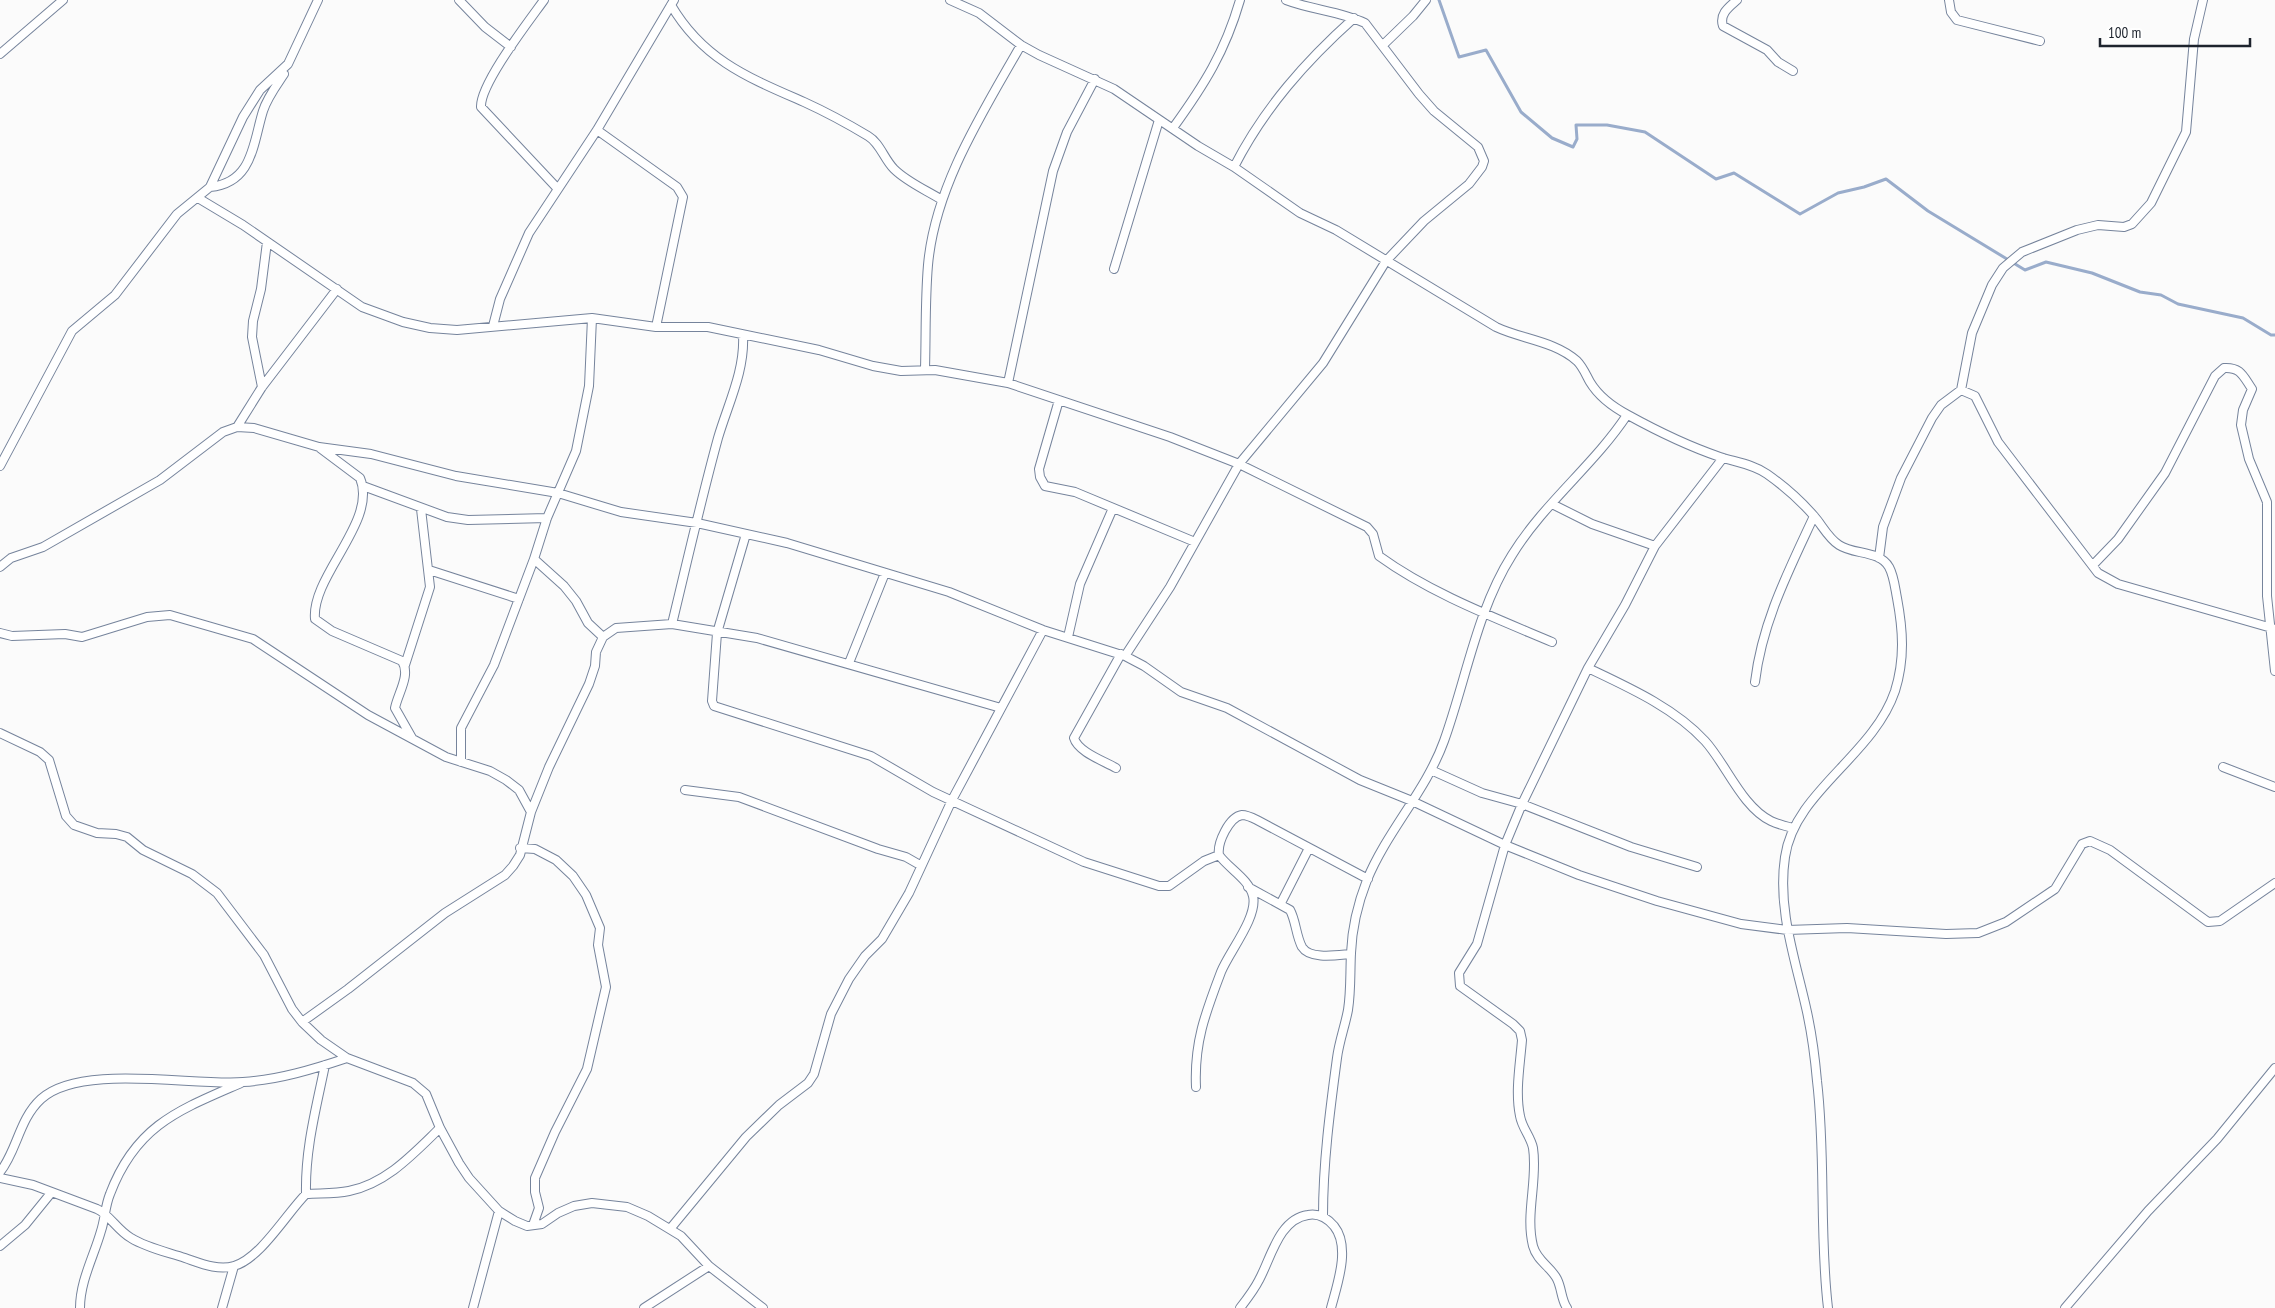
<svg xmlns="http://www.w3.org/2000/svg" width="2275" height="1308" font-family="'PT Sans Narrow',sans-serif">
  <style>
    .lines { fill: none; stroke-linecap: round; stroke-linejoin: round }
    .stream { stroke: #99accb; stroke-width: 3 }
    .minor-casing { stroke: #76849c; stroke-width: 10 }
    .minor { stroke: #fff; stroke-width: 8 }
  </style>
  <rect width="100%" height="100%" fill="#fbfbfb"/>
  <g class="lines">
    <!-- stream -->
    <path class="stream" d="M1439,0L1459,57L1486,50L1521,112L1552,138L1573,147L1577,139L1576,125H1607L1645,132L1716,179L1734,173L1800,214L1838,193L1864,187L1886,179L1928,211L2025,270L2046,262L2092,273L2140,292L2161,295L2178,304L2243,318L2271,335H2275"/>
    <defs>
      <path id="minor" d="M459,0L485,27L511,47
        M544,0C529,21 480,84 481,107L557,188
        M950,0L979,13L1021,45L1039,55L1114,89L1198,146L1234,167L1300,213L1336,230L1496,327C1521,339 1555,341 1577,361C1583,367 1586,375 1590,382C1599,397 1613,407 1628,415C1657,431 1688,446 1720,457C1735,462 1753,464 1767,474C1784,486 1800,500 1814,516C1822,525 1828,538 1839,545C1854,555 1879,550 1889,567C1894,576 1895,588 1897,598C1903,630 1905,659 1895,691C1873,756 1794,792 1785,857C1777,910 1796,961 1807,1012C1812,1035 1815,1058 1817,1081C1826,1156 1819,1233 1828,1308
        M1737,0C1729,7 1719,14 1723,26L1767,50L1778,62L1793,71
        M1949,0L1951,12L1957,20L2040,41
        M671,5C703,60 749,78 804,102C826,112 848,124 868,136C880,143 884,159 894,169C907,182 926,190 942,200
        M1383,45L1413,16L1426,0
        M0,54L63,0
        M1173,128C1204,85 1225,52 1240,0
        M597,130L677,187L683,197L656,327
        M1234,167C1264,108 1306,61 1354,18
        M210,187C253,183 253,143 263,111C267,98 276,86 284,74
        M198,198L243,225L362,307L403,322L430,328L457,330L592,318L656,327H708L819,350L873,366L901,371L935,370L1008,383L1170,437L1239,464L1367,527L1373,534L1379,556C1430,593 1493,617 1552,642
        M1114,269L1159,120
        M493,326L500,299L529,233L597,130L674,0
        M925,369C926,334 925,300 928,265C935,186 983,112 1021,45
        M1008,383L1053,171L1067,132L1095,79
        M262,387L252,337L253,321L261,289L267,242
        M1961,390L1972,333L1992,285L2003,268L2022,252L2077,230L2098,225L2124,227L2132,224L2151,203L2186,132L2194,39L2203,0
        M1059,400L1039,469L1040,477L1045,486L1075,492L1195,542
        M237,427L262,387L337,289
        M320,448L360,478C378,521 311,576 315,619L332,631L402,661C411,675 398,693 395,708L412,738
        M0,466L72,331L115,295L177,214L210,187L243,117L260,90L288,64L318,0
        M363,486L447,517L468,520L547,518
        M1552,504L1592,524L1655,546
        M746,534L717,633L712,701L714,706L871,756L933,792L1084,862L1159,886H1169L1204,861L1219,855
        M1879,558L1883,527L1901,478L1932,418L1941,405L1961,390L1975,396L1998,442L2098,573L2118,584L2275,629
        M534,559L564,586L576,601L588,623L603,637
        M2093,565L2118,539L2165,473L2215,376L2224,368C2241,367 2243,376 2252,389L2243,410L2241,425L2249,459L2267,502V596L2275,671
        M0,567L11,558L43,547L160,480L223,432L237,427L254,428L319,447L371,454L456,476L558,493L621,512L697,523L787,543L949,592L1043,630L1125,656L1144,666L1181,692L1227,708L1360,780L1412,801L1505,845L1579,875L1657,901L1741,924L1787,930L1847,928L1946,934L1978,933L2006,922L2055,889L2082,844L2090,841L2110,850L2208,922L2220,921L2275,883
        M429,570L519,599
        M672,624C687,562 701,500 718,438C728,404 745,371 743,335
        M0,633L12,636L65,634L82,637L147,617L170,615L253,639L368,715L446,757L490,771L506,780L519,790L531,812
        M1068,637L1080,584L1113,508
        M1125,656L1170,587L1239,464L1323,363L1386,261L1424,221L1469,184L1482,167L1484,161L1478,147L1434,111L1419,94L1365,23C1340,11 1312,10 1286,0
        M849,663L885,573
        M405,665L430,587L421,509
        M1588,668C1628,687 1675,708 1705,741C1726,764 1742,807 1771,821C1777,824 1785,826 1793,828
        M1755,682C1762,622 1789,570 1814,516
        M0,733L40,752L49,760L66,816L74,825L97,833L116,834L127,837L143,850L192,874L217,893L264,955L292,1009L302,1022L321,1040L347,1058L413,1083L426,1094L440,1128L459,1163L469,1178L499,1211L515,1221L527,1226L542,1224L558,1213L574,1206L592,1203L627,1207L648,1216L681,1236L709,1266L763,1308
        M461,762V728L494,665L534,559L547,518L576,451L589,386L592,318
        M2223,767L2275,787
        M1116,768C1104,761 1078,752 1074,738L1121,654
        M1431,770L1482,793L1522,804L1631,847L1697,867
        M685,790L739,797L878,849L906,857L920,865
        M520,848L535,849L556,860L573,876L586,895L600,928L598,945L606,987L587,1069L555,1132L535,1178V1192L539,1208L533,1225
        M1248,887L1290,910C1296,921 1296,936 1302,947C1310,960 1338,955 1351,954
        M1281,903L1309,848
        M302,1022L348,989L445,913L505,875L513,866L520,855L531,812L549,767L589,684L595,666L596,652L603,637L616,628L672,624L757,638L1001,708
        M1196,1087C1194,1043 1205,1014 1221,972C1229,952 1258,917 1253,896C1249,879 1228,868 1219,855C1217,843 1229,817 1242,815C1247,815 1253,818 1257,820L1368,879
        M0,1172C17,1151 19,1119 41,1099C80,1063 192,1086 243,1082C278,1080 314,1069 347,1058
        M0,1178L33,1185L97,1209C110,1215 117,1230 131,1238C147,1248 167,1252 185,1258C200,1263 218,1271 234,1266C260,1259 287,1213 306,1194C320,1193 335,1194 349,1191C387,1183 413,1154 440,1128
        M306,1194C305,1149 316,1109 325,1065
        M1323,1216C1323,1163 1330,1110 1337,1058C1339,1042 1345,1026 1348,1010C1351,991 1350,972 1351,953C1352,928 1358,903 1367,880C1387,831 1426,791 1444,741C1466,680 1477,610 1512,555C1544,503 1594,465 1627,415
        M670,1229L746,1137L779,1105L808,1083L814,1074L831,1014L849,979L865,956L882,939L909,893L952,800L1043,630
        M0,1246L25,1225L51,1193
        M80,1308C80,1281 94,1256 101,1231C105,1219 105,1206 110,1194C136,1125 179,1110 241,1083
        M222,1308L234,1266
        M473,1308L499,1211
        M644,1308L709,1266
        M1240,1308C1247,1299 1254,1290 1259,1280C1271,1258 1279,1219 1308,1215C1319,1213 1327,1218 1334,1226C1351,1247 1337,1285 1331,1308
        M1567,1308C1561,1299 1562,1289 1557,1279C1551,1267 1537,1261 1533,1246C1525,1214 1538,1180 1533,1148C1531,1137 1522,1128 1520,1116C1515,1092 1520,1065 1522,1040L1520,1031L1513,1024L1460,986L1459,973L1477,944L1505,845L1522,804L1588,668L1625,605L1655,546L1723,458
        M2065,1308L2148,1211L2217,1139L2275,1068"/>
    </defs>
    <!-- minor casing -->
    <use href="#minor" class="minor-casing"/>
    <!-- minor -->
    <use href="#minor" class="minor"/>
  </g>
  <!-- scale -->
  <path d="M2100 38v8h150v-8" fill="none" stroke="#1d232d" stroke-width="2.5"/>
  <text x="2108" y="38" font-size="15" fill="#1d232d" stroke="#ffffff" stroke-width="4" paint-order="stroke">100 m</text>
</svg>
